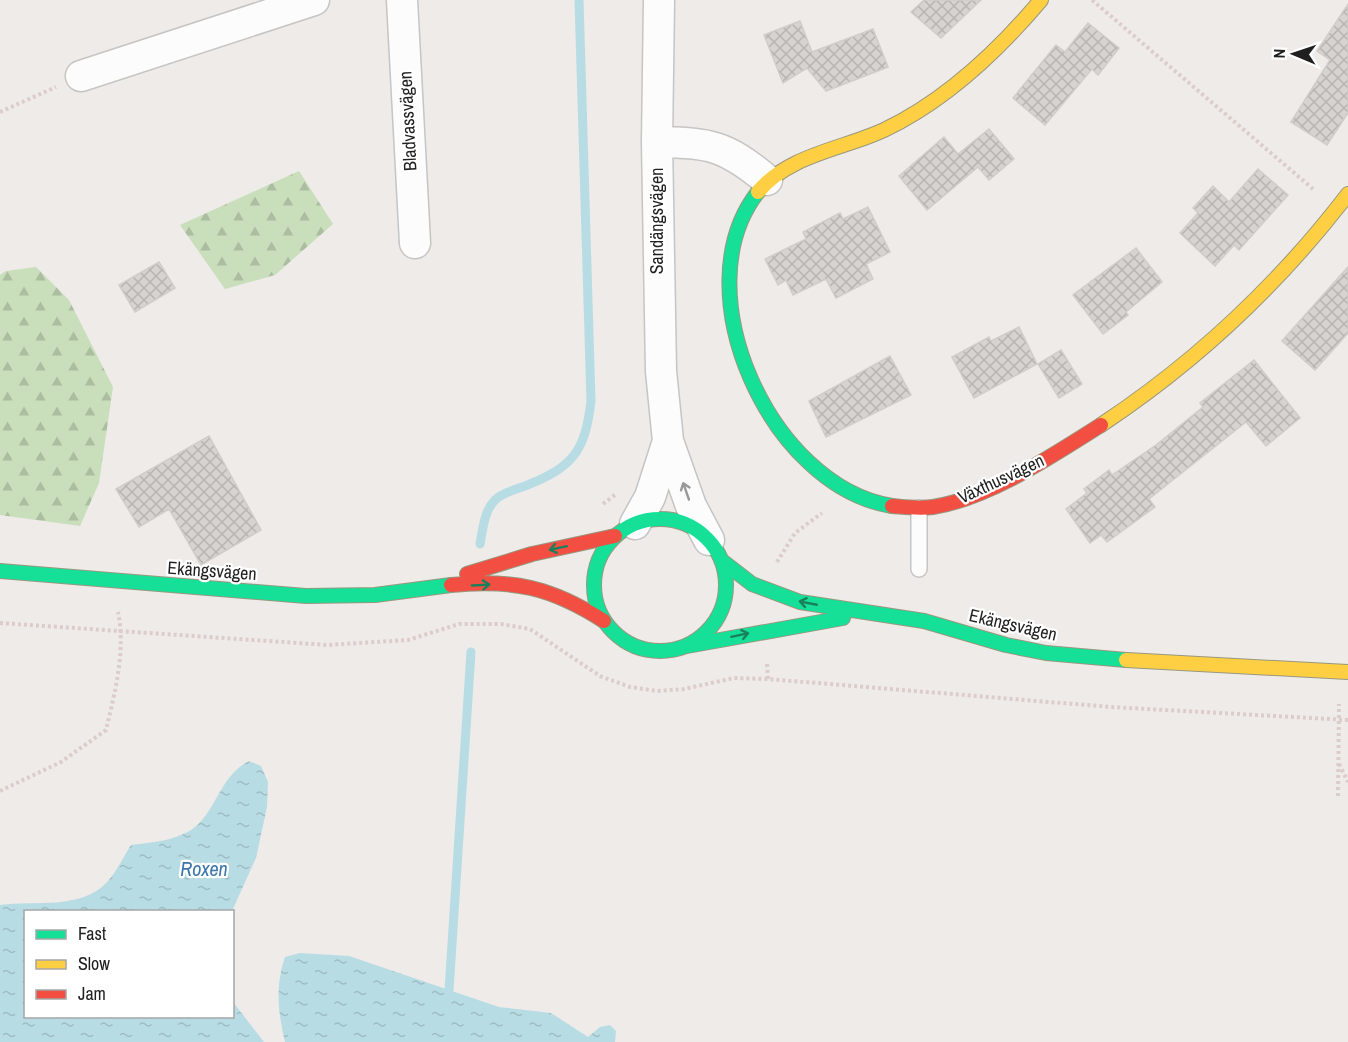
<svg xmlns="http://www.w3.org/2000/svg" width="1348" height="1042" font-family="'Archivo Narrow',sans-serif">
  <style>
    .forest { fill: url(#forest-firs) }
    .water { fill: url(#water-ripples) }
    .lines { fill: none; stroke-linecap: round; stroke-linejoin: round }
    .stream { stroke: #b8dce4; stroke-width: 9 }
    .building { fill: url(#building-cross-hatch); stroke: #d1cdc9; stroke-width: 1.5 }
    .lane-casing { stroke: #c6c5c4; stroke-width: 18 }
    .street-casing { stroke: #c6c5c4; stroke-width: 33 }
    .fast-casing { stroke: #98987f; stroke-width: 16 }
    .slow-casing { stroke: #98987f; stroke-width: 16 }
    .jam-casing { stroke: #98987f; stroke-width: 16 }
    .path { stroke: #dcccca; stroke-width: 4; stroke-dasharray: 3 3; stroke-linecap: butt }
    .lane { stroke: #fcfcfc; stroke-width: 15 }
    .street { stroke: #fcfcfc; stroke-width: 30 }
    .fast { stroke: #16e098; stroke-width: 14 }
    .slow { stroke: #ffcf43; stroke-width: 14 }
    .jam { stroke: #f24e42; stroke-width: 14 }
    .oneway { stroke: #999 }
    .oneway2 { stroke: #1a805c }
    .labels { text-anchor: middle; stroke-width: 4.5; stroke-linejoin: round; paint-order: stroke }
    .street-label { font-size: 18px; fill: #1f1f1f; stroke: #fff }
    .water-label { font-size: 20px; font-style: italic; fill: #3d76a8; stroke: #fff }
  </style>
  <defs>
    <pattern id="forest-firs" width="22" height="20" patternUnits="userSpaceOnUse" patternTransform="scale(1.5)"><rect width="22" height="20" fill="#c9debb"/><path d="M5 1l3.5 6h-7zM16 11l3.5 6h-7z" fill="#acbea0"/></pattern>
    <pattern id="water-ripples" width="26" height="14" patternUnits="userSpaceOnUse" patternTransform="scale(1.5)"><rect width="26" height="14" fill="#b8dce4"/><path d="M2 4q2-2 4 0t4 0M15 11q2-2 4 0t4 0" fill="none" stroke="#9ebcc3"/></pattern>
    <pattern id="building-cross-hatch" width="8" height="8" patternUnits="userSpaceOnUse" patternTransform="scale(1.5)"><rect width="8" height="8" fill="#d6d3d0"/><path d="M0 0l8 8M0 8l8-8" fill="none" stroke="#b7b5b2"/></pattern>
  </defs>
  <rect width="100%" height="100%" fill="#eeebe8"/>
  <!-- forest -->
  <path class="forest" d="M299,171L333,224L275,275L225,289L180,225Z
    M36,267L69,300L113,387L99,483L80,526L0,515V275L6,271Z"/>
  <!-- water -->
  <path class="water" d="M249,761L261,766L268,782L267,807L256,858L232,911L26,912V1016H232L233,1002L264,1042H0V905C35,900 81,911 108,881C117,871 124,856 131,845C153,842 177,841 195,827C217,809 220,776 249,761Z
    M300,953L349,956L499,1007L551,1013L588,1037L600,1027L610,1025L616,1031L615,1042H285C278,1012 275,987 285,957Z"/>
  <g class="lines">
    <!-- stream -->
    <path class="stream" d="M480,544C483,529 484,511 495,500C502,493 516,489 525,486C573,467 585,452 591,401L579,0
      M449,990L471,652"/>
  </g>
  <!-- building -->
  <path class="building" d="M924,0H981L941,38L911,12Z
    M1348,4V113L1327,145L1291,122L1330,60L1317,51Z
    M800,21L812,52L873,29L888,67L826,91L807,68L783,83L764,35Z
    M1088,23L1119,48L1098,75L1092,69L1045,125L1013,98L1056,45L1065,52Z
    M989,129L1014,159L989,180L978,167L927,210L899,176L944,137L958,154Z
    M1258,169L1288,195L1239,250L1234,245L1215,266L1180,233L1198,213L1193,208L1213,186L1229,202Z
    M868,207L890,252L866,264L873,279L836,298L826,279L793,295L786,280L778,285L765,259L806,239L803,232L840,213L843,219Z
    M1136,248L1162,282L1126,312L1128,315L1103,334L1073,295Z
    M159,262L175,288L135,312L119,285Z
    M1348,267V333L1315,370L1282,341Z
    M1019,327L1037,364L974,398L952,357L989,337L991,341Z
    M1061,350L1082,384L1059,398L1038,364Z
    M890,356L911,395L826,437L809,401Z
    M1254,360L1300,418L1266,446L1246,422L1149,499L1155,507L1107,542L1101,535L1090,543L1066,509L1087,493L1084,489L1109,470L1112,475L1156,445L1203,407L1200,403Z
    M209,436L261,530L201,565L169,509L139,527L116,489Z"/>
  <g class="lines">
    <defs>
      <path id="lane" d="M919,508V569"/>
      <path id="street" d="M402,0L415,243
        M659,0L657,142L661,371L668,441L691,506L709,540
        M81,76L314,0
        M657,142C710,143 725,145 767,180
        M635,524L650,497L668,441"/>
      <path id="fast" d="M758,192C681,290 771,487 892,506
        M594 585a66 66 0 1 1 132 0a66 66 0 1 1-132 0Z
        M721,560L752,584L800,602L924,621L1006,645L1046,653L1126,660
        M0,571L306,596L375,595L451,585
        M687,646L843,618"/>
      <path id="slow" d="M758,192C788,155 843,149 884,130C945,101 998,51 1041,0
        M1101,425C1196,362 1279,284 1348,194
        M1126,660L1348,672"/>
      <path id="jam" d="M892,506C905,507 919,509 933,507C990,498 1053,455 1101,425
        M467,574L532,554L615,536
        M451,585C513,579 551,587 604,621"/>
    </defs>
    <!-- lane casing -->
    <use href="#lane" class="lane-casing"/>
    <!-- street casing -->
    <use href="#street" class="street-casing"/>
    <!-- fast casing -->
    <use href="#fast" class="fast-casing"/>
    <!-- slow casing -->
    <use href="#slow" class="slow-casing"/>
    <!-- jam casing -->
    <use href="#jam" class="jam-casing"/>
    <!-- path -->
    <path class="path" d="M1092,0L1313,189
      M0,112L56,87
      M603,504L616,494
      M777,562L795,533L822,513
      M0,623L328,645L408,640L459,624H501L530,629L600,676L630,687L657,691L684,689L734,678L768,679L1111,707L1348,720
      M767,664L768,679
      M1339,764L1348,782
      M0,791L61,762L106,730C115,692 126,651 118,612
      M1338,796L1339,704"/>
    <!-- lane -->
    <use href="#lane" class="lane"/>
    <!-- street -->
    <use href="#street" class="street"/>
    <!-- fast -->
    <use href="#fast" class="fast"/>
    <!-- slow -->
    <use href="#slow" class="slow"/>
    <!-- jam -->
    <use href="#jam" class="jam"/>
  </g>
  <!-- one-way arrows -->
  <defs><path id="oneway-shaft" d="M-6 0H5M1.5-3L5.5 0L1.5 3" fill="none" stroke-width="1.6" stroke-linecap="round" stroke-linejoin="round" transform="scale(1.5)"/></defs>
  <use class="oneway" href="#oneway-shaft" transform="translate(686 491) rotate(-109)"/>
  <g class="oneway2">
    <use href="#oneway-shaft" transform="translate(558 548) rotate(168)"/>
    <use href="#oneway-shaft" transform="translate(481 585) rotate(-3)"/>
    <use href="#oneway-shaft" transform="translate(808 603) rotate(-169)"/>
    <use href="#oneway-shaft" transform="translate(740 635) rotate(-12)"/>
  </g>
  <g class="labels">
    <!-- street labels -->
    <g class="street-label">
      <text transform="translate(408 121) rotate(-93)" y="6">Bladvassvägen</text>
      <text transform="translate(657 221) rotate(-90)" y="6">Sandängsvägen</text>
      <text transform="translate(1001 479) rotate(-25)" y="6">Växthusvägen</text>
      <text transform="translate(212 571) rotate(4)" y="6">Ekängsvägen</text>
      <text transform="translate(1013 625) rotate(13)" y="6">Ekängsvägen</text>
    </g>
    <!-- water labels -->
    <g class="water-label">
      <text x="204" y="876">Roxen</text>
    </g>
  </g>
  <!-- legend -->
  <rect x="24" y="910" width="210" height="108" fill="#ffffff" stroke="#a5a5a5" stroke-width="1.5"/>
  <rect x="36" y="930" width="30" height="9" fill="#16e098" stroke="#a5a5a5" stroke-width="1.5"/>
  <text x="78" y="940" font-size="18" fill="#1f1f1f">Fast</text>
  <rect x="36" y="960" width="30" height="9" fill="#ffcf43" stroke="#a5a5a5" stroke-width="1.5"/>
  <text x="78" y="970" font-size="18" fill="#1f1f1f">Slow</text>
  <rect x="36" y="990" width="30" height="9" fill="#f24e42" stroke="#a5a5a5" stroke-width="1.5"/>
  <text x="78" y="1000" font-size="18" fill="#1f1f1f">Jam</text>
  <!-- north arrow -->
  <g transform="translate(1294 54) rotate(272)" stroke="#ffffff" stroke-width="4.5" paint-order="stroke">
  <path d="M0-4.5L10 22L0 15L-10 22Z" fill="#1f1f1f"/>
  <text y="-9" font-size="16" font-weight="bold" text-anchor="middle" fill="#1f1f1f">N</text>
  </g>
</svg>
